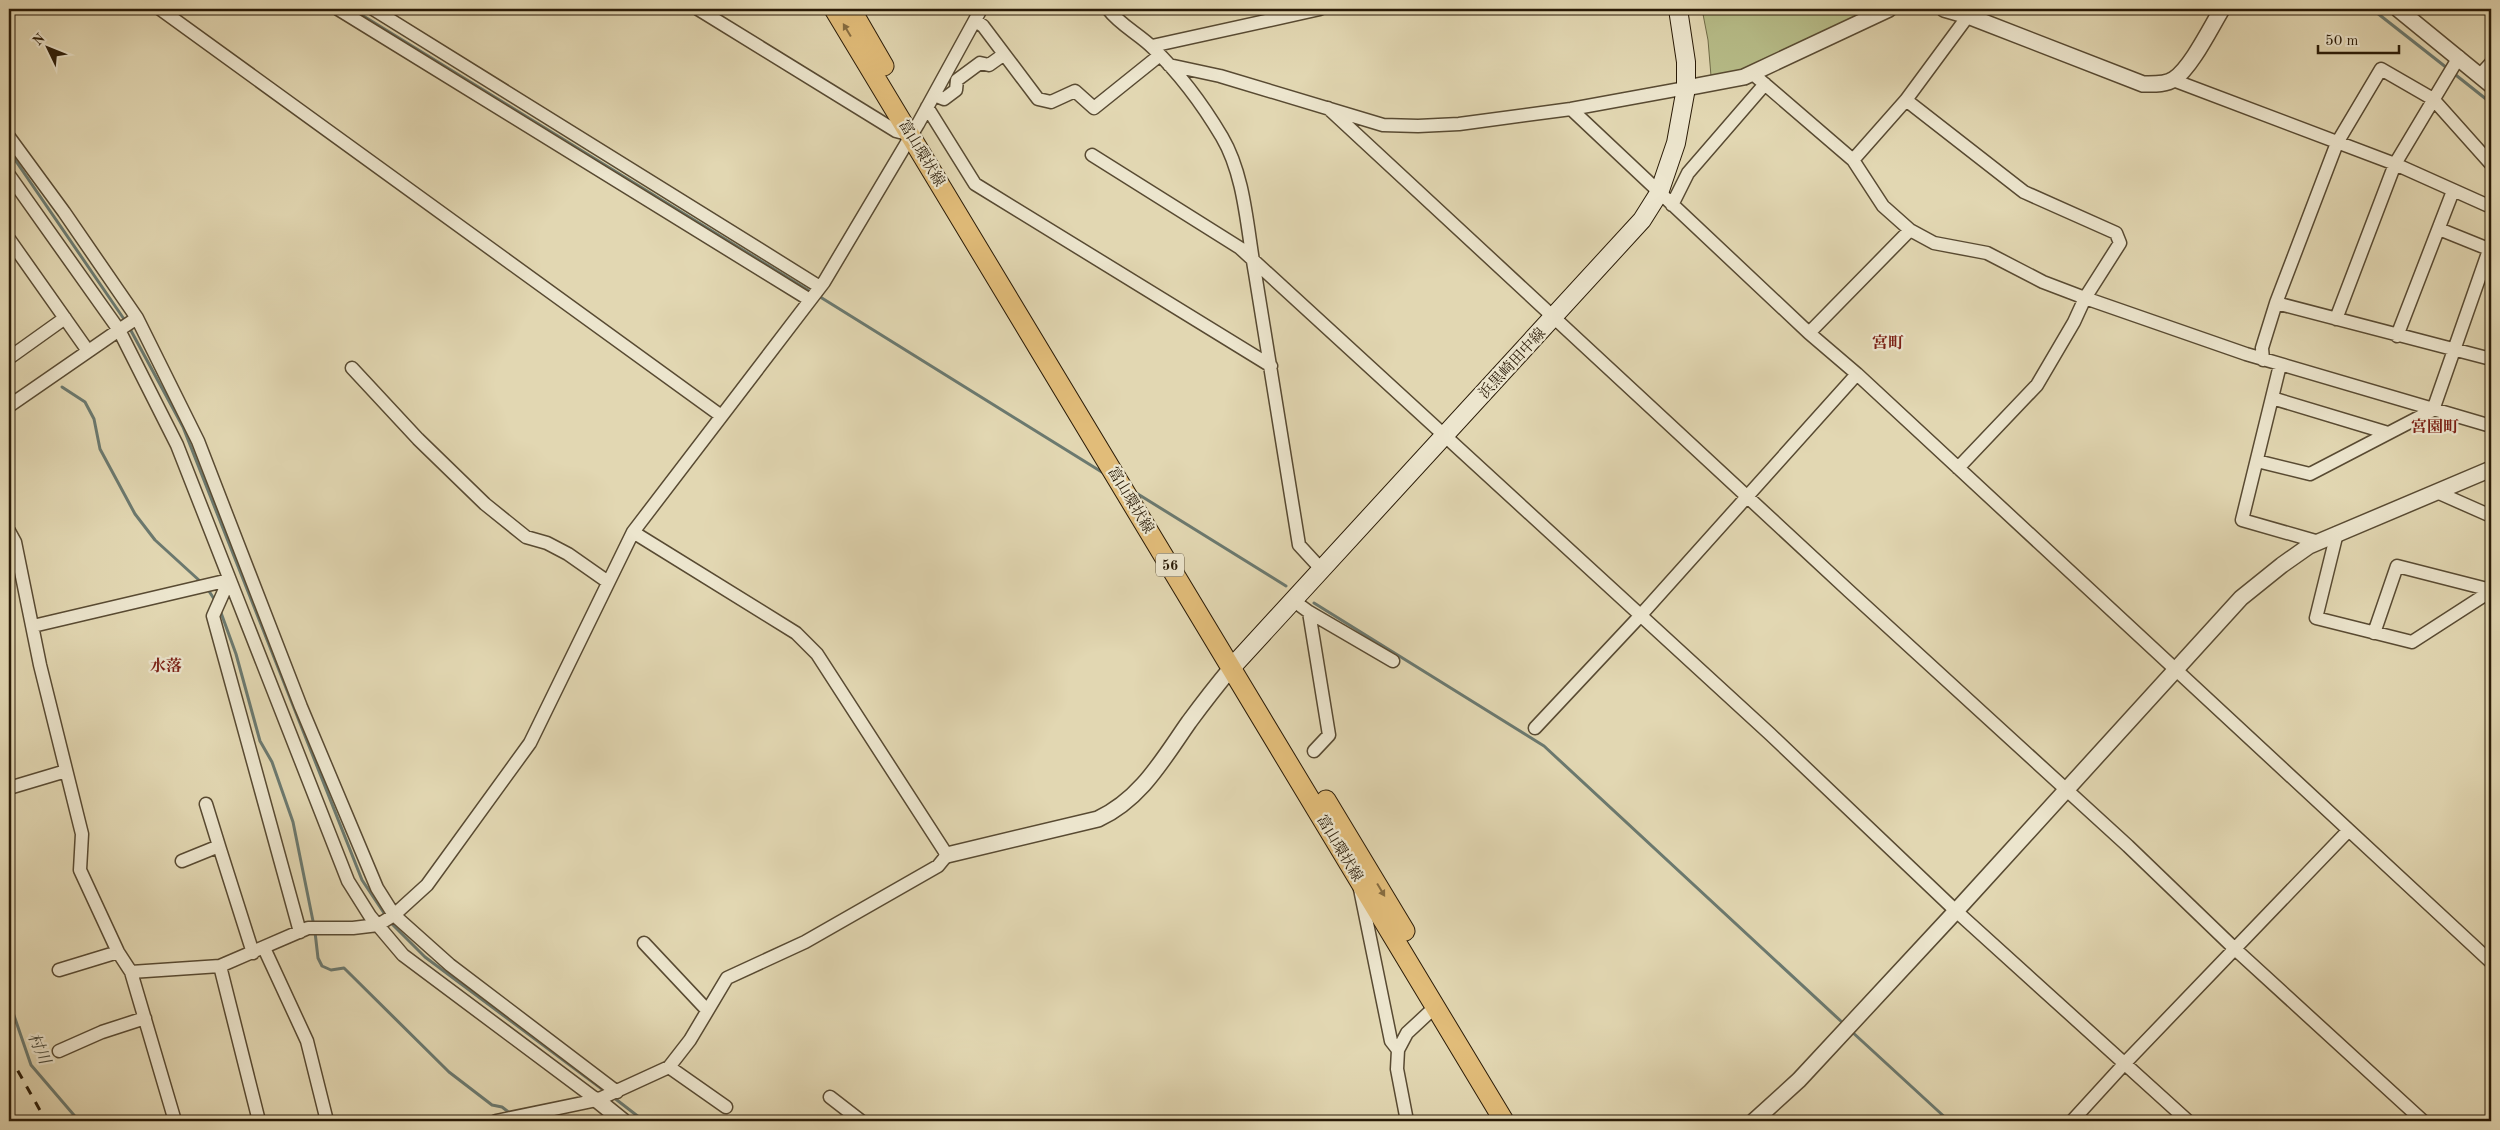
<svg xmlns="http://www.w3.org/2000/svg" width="2500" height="1130" font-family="'Old Standard TT','Noto Serif JP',serif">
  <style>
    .green { fill: #b7bd89; stroke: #706c48 }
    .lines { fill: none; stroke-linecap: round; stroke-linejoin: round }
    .stream { stroke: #6b796f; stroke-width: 3 }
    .minor-casing { stroke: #584a32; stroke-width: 15 }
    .tertiary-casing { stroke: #584a32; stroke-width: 18 }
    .secondary-casing { stroke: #2a1b07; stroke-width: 20 }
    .primary-casing { stroke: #2a1b07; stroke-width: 21 }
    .minor { stroke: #ece5cd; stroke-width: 12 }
    .tertiary { stroke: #ece5cd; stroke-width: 15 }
    .secondary { stroke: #ece5cd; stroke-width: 18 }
    .primary { stroke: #e1bc79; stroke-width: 19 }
    .rail { stroke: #2a1b07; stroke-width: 3; stroke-dasharray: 9 9; stroke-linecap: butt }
    .oneway { fill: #866c40 }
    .labels { text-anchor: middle; stroke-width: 4.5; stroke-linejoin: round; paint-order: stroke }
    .shield { fill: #ece5cd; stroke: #645842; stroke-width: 1 }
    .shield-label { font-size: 14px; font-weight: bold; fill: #2a1b07 }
    .street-label { font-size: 15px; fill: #2a1b07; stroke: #ece5cd }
    .neighbourhood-label { font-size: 16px; font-weight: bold; fill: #7a1f14; stroke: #ece5cd }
    .water-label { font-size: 16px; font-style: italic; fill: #4a4a3b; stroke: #ece5cd }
  </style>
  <rect width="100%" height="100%" fill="#e2d7b2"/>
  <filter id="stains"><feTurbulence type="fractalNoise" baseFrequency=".004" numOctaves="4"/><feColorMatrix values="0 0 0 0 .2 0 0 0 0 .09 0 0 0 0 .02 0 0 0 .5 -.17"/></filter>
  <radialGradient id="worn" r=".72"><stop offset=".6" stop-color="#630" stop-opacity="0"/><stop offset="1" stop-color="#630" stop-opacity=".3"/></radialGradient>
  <!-- green -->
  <path class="green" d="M1702,9H1873L1742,70L1711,76L1708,40Z"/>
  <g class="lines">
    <!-- stream -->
    <path class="stream" d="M352,9L811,292
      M2372,9L2447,68
      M2452,72L2491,103
      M9,151L126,322
      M817,295L1105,474
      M129,327L183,427L362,880L386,916
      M62,387L85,402L94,419L100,449L135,514L155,540L201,582
      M1133,491L1286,586
      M207,588L216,602
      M1314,603L1544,746L1844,1024
      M220,610L236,654L260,741L272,762L293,822L314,926
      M389,921L425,957L606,1092
      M315,932L318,958L322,966L331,970L344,968L449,1072L492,1105L502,1107L511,1114
      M9,1001L31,1065L79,1121
      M1850,1030L1949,1121
      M613,1097L644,1121"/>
    <defs>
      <path id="minor" d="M160,9L720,415
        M338,9L810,300
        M373,9L820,287
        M698,9L896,131L911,135
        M1108,9C1120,25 1139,34 1153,48C1180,74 1203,105 1222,137C1245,176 1247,229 1255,273C1270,363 1284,454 1299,545L1322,570
        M976,21L983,26L1038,99L1051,102L1075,91L1094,108L1160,55
        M1152,46L1320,9
        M1169,65L1220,76L1383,125L1418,126L1459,124L1571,109L1686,88
        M1753,74L1853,160L1883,206L1910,230L1934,243L1987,253L2043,282L2085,298L2246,354L2491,426
        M2480,75L2491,63
        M2173,80L2395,164L2491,207
        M934,95L944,99L956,90L957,80L980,63L989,65L1003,55
        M1906,100L2024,192L2116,233L2120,243L2085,298L2074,322L2037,385L1958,468
        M927,107L975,184L1271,366
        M1328,108L1849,591L2128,846L2235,949L2423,1121
        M1571,109L1809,333L1857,374L2491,962
        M9,137L64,212L137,318L119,330L9,175
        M1092,155L1240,248L1252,259L1770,734L1956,911L2188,1121
        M1853,160L1906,100L1968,16
        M1672,205L1688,173L1765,84
        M2439,229L2491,250
        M9,239L88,351
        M2276,303L2491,359
        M137,318L198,441L301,707L377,888L394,915L450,965L617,1092
        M2336,319L2395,164L2459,57
        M1809,333L1910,230
        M2397,336L2453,191
        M9,358L65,318
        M2263,360L2262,348L2276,303L2337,143L2381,69L2433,99L2491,164
        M2280,365L2242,520L2319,542
        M352,368L418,439L485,504L526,537L547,543L568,554L608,582
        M2272,398L2388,433
        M9,406L119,330L177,445L348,881L370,916L403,955L597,1100
        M2257,461L2310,474L2433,410L2489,250
        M2439,493L2491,516
        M9,531L15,542L40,665L82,834L80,870L118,952L131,972L175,1121
        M2337,533L2316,618L2412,642L2491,591
        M1294,601L1309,612L1329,735L1314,751
        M1309,612L1393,661
        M33,626L229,580L213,616L300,932
        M2374,633L2397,566L2491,590
        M1535,728L1640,616L1857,374
        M9,788L66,771
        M206,804L219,846
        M182,861L219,846L253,953
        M1360,889L1391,1041L1398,1050L1397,1069L1407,1121
        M644,943L706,1009
        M264,948L307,1041L327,1121
        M220,966L259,1121
        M59,970L118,952
        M131,972L220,966L308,928H353L378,925L394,915L427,885L530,743L633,532L824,282L918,124L981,9
        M1398,1050L1407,1033L1435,1007
        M59,1051L102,1032L145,1018
        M669,1067L726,1107
        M830,1097L861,1121
        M496,1121L597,1100L669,1067L690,1040L727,978L805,942L938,866L947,855L817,654L796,633L633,532
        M2072,1121L2125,1063L2348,831"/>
      <path id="tertiary" d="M1944,9L1968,16L2143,84C2152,84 2166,85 2174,79C2191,68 2211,27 2222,9
        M2398,9L2491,85
        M1686,88L1744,77L1889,9
        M947,855L1098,819C1141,799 1163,759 1189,722C1203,703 1217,685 1232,667
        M597,1100L623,1121
        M1754,1121L1799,1080L1956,911L2241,598L2282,565L2309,546L2491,469"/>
      <path id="secondary" d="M1232,667L1642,220L1659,193L1676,143L1686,88V62L1678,9"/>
      <path id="primary" d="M834,9L1504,1121
        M851,9L884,66
        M1326,800L1405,931"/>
    </defs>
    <!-- minor casing -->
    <use href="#minor" class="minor-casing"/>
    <!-- tertiary casing -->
    <use href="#tertiary" class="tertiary-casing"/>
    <!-- secondary casing -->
    <use href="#secondary" class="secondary-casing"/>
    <!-- primary casing -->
    <use href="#primary" class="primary-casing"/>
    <!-- minor -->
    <use href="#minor" class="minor"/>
    <!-- tertiary -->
    <use href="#tertiary" class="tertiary"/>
    <!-- secondary -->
    <use href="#secondary" class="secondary"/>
    <!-- primary -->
    <use href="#primary" class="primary"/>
    <!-- rail -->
    <path class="rail" d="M9,1055L46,1121"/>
  </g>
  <!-- one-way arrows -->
  <defs><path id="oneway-solid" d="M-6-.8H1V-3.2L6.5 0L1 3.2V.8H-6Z" transform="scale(1.25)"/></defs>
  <g class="oneway">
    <use href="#oneway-solid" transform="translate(847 30) rotate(-121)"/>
    <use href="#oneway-solid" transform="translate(1381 890) rotate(59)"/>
  </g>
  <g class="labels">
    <!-- shield labels -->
    <rect class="shield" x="1156" y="553.5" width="28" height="23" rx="4"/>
    <g class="shield-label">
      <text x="1170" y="570">56</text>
    </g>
    <!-- street labels -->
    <g class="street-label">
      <text transform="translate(922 153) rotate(59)" y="5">富山環状線</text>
      <text transform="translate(1512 363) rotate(-47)" y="5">浜黒崎田中線</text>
      <text transform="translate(1131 500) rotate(59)" y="5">富山環状線</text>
      <text transform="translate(1340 848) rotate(59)" y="5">富山環状線</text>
    </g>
    <!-- neighbourhood labels -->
    <g class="neighbourhood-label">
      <text x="1888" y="348">宮町</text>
      <text x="2435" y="432">宮園町</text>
      <text x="166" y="671">水落</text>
    </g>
    <!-- water labels -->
    <g class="water-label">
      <text transform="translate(40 1048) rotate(66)" y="6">村川</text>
    </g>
  </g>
  <!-- margin -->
  <rect width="2500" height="1130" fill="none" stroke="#e2d7b2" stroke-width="30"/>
  <rect x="10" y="10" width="2480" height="1110" fill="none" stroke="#2a1b07" stroke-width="2.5"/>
  <rect x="15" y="15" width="2470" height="1100" fill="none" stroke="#2a1b07"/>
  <!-- north arrow -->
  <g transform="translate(48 48) rotate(313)" stroke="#ece5cd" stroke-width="4" paint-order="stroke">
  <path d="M0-4L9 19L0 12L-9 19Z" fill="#2a1b07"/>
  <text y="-8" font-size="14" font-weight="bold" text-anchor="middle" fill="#2a1b07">N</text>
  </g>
  <!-- scale -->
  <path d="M2318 45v8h81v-8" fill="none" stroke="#2a1b07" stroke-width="2.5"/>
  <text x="2325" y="45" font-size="15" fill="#2a1b07" stroke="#ece5cd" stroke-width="4" paint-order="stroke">50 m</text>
  <rect width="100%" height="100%" filter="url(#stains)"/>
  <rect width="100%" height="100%" fill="url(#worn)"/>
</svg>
